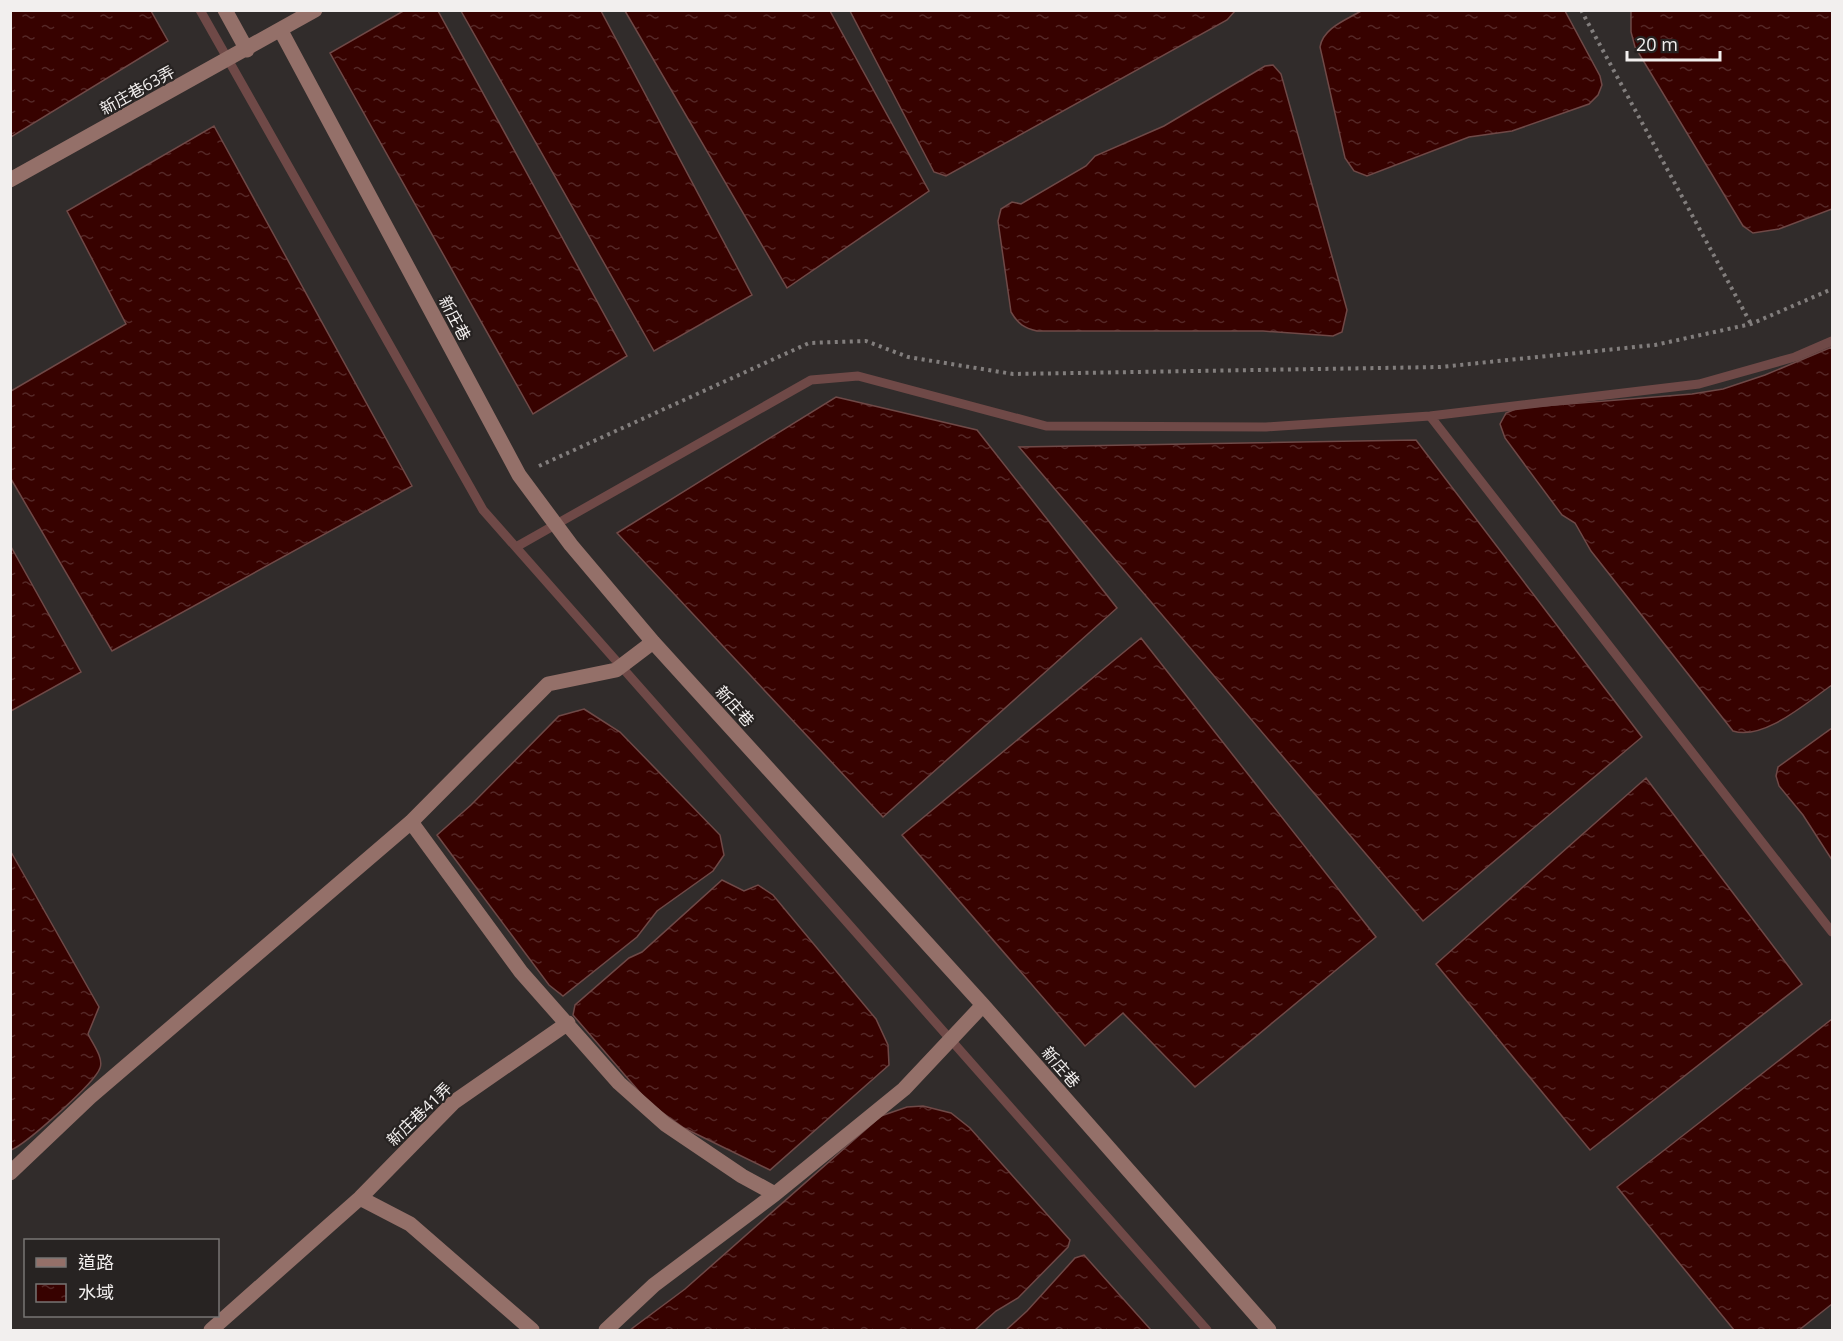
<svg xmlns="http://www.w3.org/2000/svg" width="1843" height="1341" font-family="'Open Sans','Noto Sans TC',sans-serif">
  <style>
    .water { fill: url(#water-ripples); stroke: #6f4947; stroke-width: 1.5 }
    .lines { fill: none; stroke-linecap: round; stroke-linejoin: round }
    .stream { stroke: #6f4947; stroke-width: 9 }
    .path { stroke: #827e7d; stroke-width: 4; stroke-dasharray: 3 4.5; stroke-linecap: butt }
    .minor { stroke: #947069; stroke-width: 15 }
    .labels { text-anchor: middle; stroke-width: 4.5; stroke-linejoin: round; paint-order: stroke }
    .street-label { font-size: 16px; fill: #f2efee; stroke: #272322 }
  </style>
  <defs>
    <pattern id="water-ripples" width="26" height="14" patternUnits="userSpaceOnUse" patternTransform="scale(1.5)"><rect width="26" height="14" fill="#370200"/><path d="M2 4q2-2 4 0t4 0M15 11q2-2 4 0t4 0" fill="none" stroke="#542726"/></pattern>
  </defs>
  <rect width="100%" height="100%" fill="#312c2b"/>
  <!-- water -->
  <path class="water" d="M11,10L151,11L168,41L11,137Z
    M405,10L438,11L627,356L533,414L330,53Z
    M461,11H601L752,295L654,351Z
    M625,11H830L929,191L787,288Z
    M850,11H1235L1227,20L946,176L934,172Z
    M1361,11H1565L1600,76L1602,85L1598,95L1589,104L1512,131L1469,137L1367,176L1354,171L1345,158L1320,47C1323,28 1346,20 1361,11Z
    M1631,11H1832V209L1779,229L1753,233L1743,226L1635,47L1631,32Z
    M1273,65L1281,74L1347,310L1342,332L1333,336L1263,331H1037C1024,328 1018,324 1011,312L998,221L1001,209L1012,202L1021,204L1086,166L1095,156L1164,126L1265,66Z
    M214,126L412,486L112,651L11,479V391L126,324L67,211Z
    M1832,347V685C1807,702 1764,741 1733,731L1591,551L1575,523L1562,515L1505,438L1500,424L1506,413L1518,408L1692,394L1723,389L1765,375Z
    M836,397L977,430L1117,608L883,817L617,533Z
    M1416,440L1642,737L1423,921L1019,447Z
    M10,545L81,672L11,711H10Z
    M1141,638L1376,937L1195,1087L1123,1013L1085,1046L902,835Z
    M584,709L620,732L720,835L724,855L713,871L657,911L637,937L563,996L549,985L437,835L471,805L559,716Z
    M1832,728V860L1803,815L1779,786L1776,776L1778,767Z
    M1646,778L1802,984L1590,1150L1436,964Z
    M11,852L99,1007L88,1034C92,1043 104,1058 100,1068C95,1083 26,1144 11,1150Z
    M722,880L744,891L758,885L773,895L876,1019L888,1045L889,1065L770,1170L684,1128L649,1103L573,1015L575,1005L629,958L642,952Z
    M1832,1019V1304L1799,1330H1734L1617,1187Z
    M923,1106L951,1113L970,1128L1070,1240L1068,1247L1018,1298L996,1311L975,1330H630L685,1289L881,1116L907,1107Z
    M1084,1255L1151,1330H1006L1027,1311L1075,1258Z"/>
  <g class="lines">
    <!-- stream -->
    <path class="stream" d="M200,10L483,510L1207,1330
      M1430,416L1832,932
      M516,547L811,380L858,376L1046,426L1266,427L1430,416L1699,384L1795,357L1832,341"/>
    <!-- path -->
    <path class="path" d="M1581,10L1751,324
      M539,466L809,343L866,341L908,357L1013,374L1440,367L1655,345L1751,324L1832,289"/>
    <!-- minor -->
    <path class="minor" d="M225,10L247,50
      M281,31L519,475L571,545L653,642L983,1005L1269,1330
      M10,180L315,10
      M411,822L521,972L619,1083L665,1124L742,1176L775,1194
      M10,1173L90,1097L411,822L548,684L616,670L653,642
      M360,1198L410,1224L532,1330
      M211,1330L360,1198L454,1102L568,1023
      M606,1330L654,1285L775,1194L904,1089L983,1005"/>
  </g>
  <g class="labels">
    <!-- street labels -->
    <g class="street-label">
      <text transform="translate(137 90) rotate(-29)" y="6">新庄巷63弄</text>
      <text transform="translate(455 318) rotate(62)" y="6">新庄巷</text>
      <text transform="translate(735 706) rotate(48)" y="6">新庄巷</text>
      <text transform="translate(1061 1067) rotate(49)" y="6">新庄巷</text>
      <text transform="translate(419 1114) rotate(-44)" y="6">新庄巷41弄</text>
    </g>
  </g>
  <!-- border -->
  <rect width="1843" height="1341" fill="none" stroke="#f2efee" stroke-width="24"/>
  <!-- legend -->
  <rect x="24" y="1239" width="195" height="78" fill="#272322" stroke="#787574" stroke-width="1.5"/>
  <rect x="36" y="1258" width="30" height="9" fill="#947069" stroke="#787574" stroke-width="1.5"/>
  <text x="78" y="1269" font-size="18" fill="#f2efee">道路</text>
  <rect x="36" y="1284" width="30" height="18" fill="url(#water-ripples)" stroke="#787574" stroke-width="1.5"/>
  <text x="78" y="1299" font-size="18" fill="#f2efee">水域</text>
  <!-- scale -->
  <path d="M1627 51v9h93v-9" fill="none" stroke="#f2efee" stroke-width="3"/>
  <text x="1636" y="51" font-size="18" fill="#f2efee" stroke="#272322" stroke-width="4.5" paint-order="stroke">20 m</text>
</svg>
